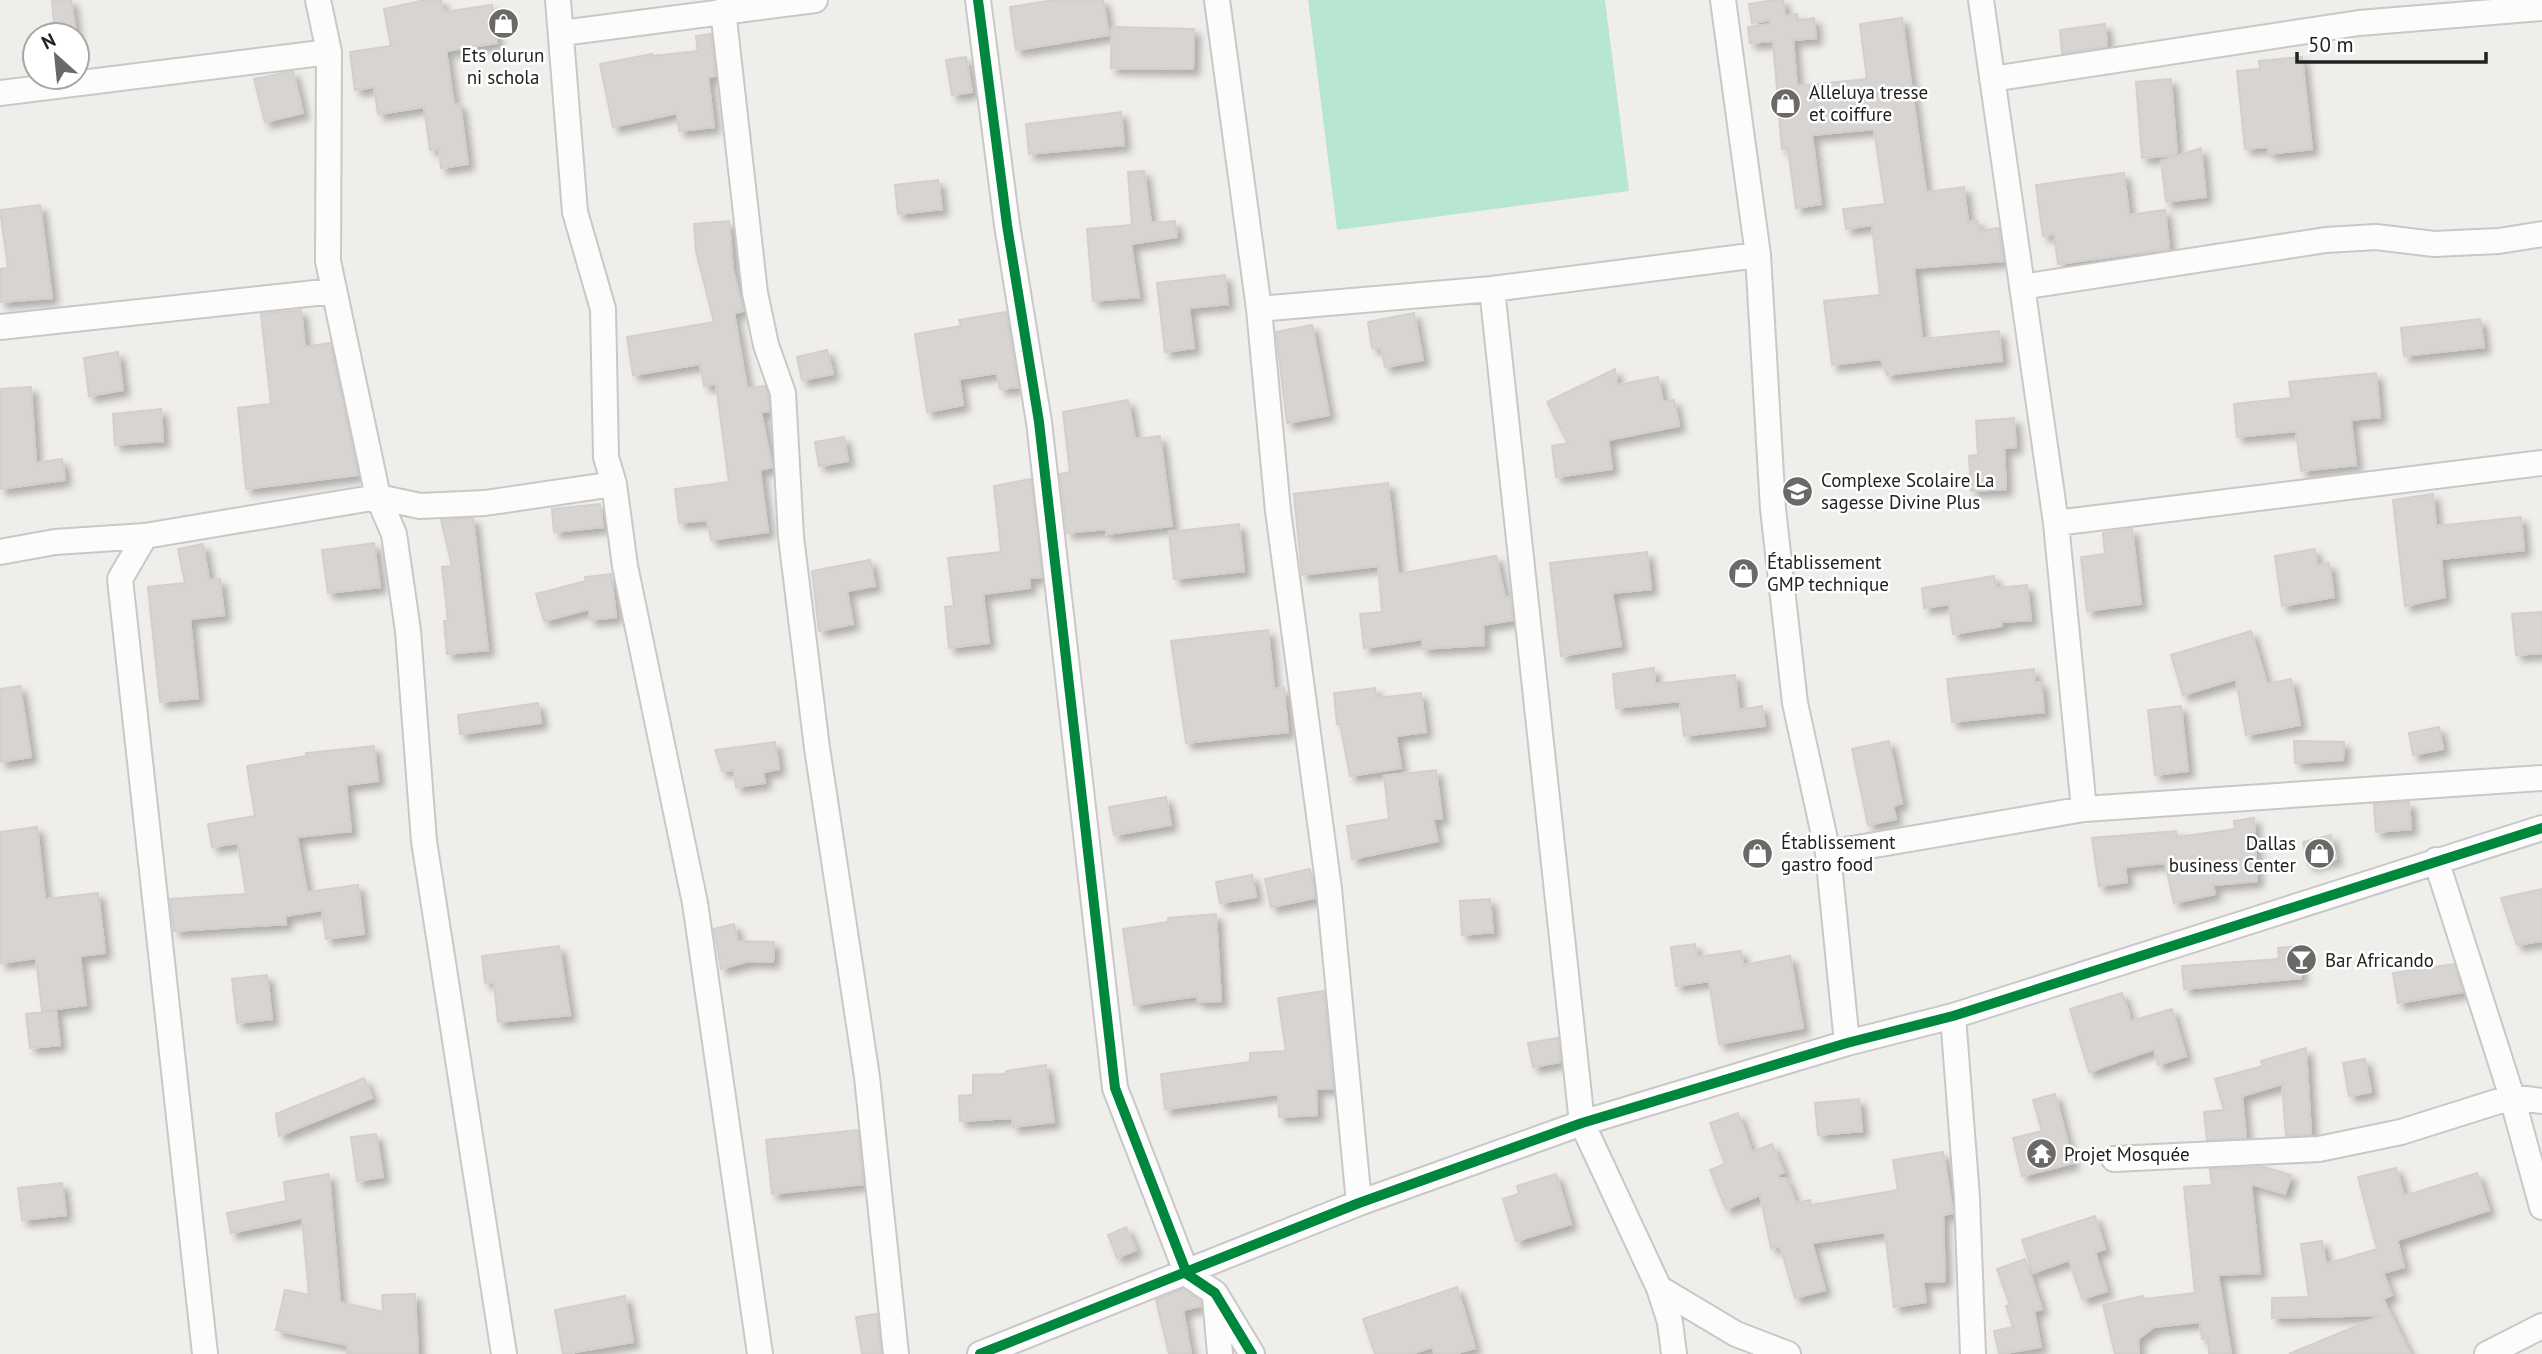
<svg xmlns="http://www.w3.org/2000/svg" width="2542" height="1354" font-family="'PT Sans',sans-serif">
  <style>
    .pitch { fill: #b7e6d2 }
    .building { fill: #d7d4d2; stroke: #d3d0cc; stroke-width: 2; filter: url(#shadow) }
    .lines { fill: none; stroke-linecap: round; stroke-linejoin: round }
    .street-casing { stroke: #c9c8c7; stroke-width: 28 }
    .street { stroke: #fdfcfc; stroke-width: 24 }
    .cycleway-casing { stroke: #fff; stroke-width: 15 }
    .cycleway { stroke: #00873e; stroke-width: 10 }
    .labels { text-anchor: middle; stroke-width: 5; stroke-linejoin: round; paint-order: stroke }
    .poi-label { font-size: 19px; fill: #222; stroke: #fff; text-anchor: start }
  </style>
  <defs>
    <filter id="shadow"><feDropShadow dx="6" dy="6" stdDeviation="3.5" flood-color="#0004"/></filter>
  </defs>
  <rect width="100%" height="100%" fill="#f0eeeb"/>
  <!-- pitch -->
  <path class="pitch" d="M1308,0H1605L1629,191L1337,230Z"/>
  <!-- building -->
  <path class="building" d="M52,0H71L76,35H55Z
    M425,0H441L444,12L492,5L497,43L446,51L454,105L460,104L468,164L441,168L439,149L430,150L424,107L378,114L374,87L355,90L350,52L391,46L384,9Z
    M1054,0H1103L1109,35L1016,50L1010,7Z
    M1774,0H1783L1785,16L1797,14V21L1814,18L1816,38L1793,40L1797,86L1867,79L1860,24L1902,18L1926,192L1964,187L1968,222L1978,221L1979,231L1999,228L2003,261L1914,268L1922,339L1999,331L2002,361L1887,375L1881,359L1832,365L1824,301L1880,295L1872,225L1846,229L1843,209L1885,204L1874,129L1812,135L1821,204L1796,208L1788,148L1782,149L1773,41L1750,43L1748,27L1771,24L1770,20L1752,23L1749,4Z
    M2105,24L2107,46L2062,53L2060,30Z
    M1112,27L1194,29L1193,69L1111,68Z
    M711,34L715,76L708,77L714,127L679,131L677,113L613,127L600,64L652,54V56L698,51L696,36Z
    M966,57L972,92L952,95L946,60Z
    M2302,57L2312,149L2269,154L2268,147L2245,149L2237,71L2260,69L2259,61Z
    M293,71L303,113L265,122L254,79Z
    M2171,79L2177,155L2142,158L2136,82Z
    M1121,112L1124,145L1029,154L1026,124Z
    M2201,148L2206,197L2166,202L2161,161Z
    M1144,171L1151,223L1175,221L1177,237L1131,244L1139,297L1093,301L1087,229L1132,225L1128,172Z
    M2124,173L2129,215L2165,210L2169,249L2058,264L2054,234L2043,236L2036,185Z
    M938,180L942,209L898,214L895,185Z
    M40,205L52,298L0,302V269L8,268L0,210Z
    M729,221L733,270L743,311L734,313L747,388L765,386L768,395L769,411L761,412L772,467L760,470L768,532L711,540L707,520L679,523L675,489L729,482L716,384L704,386L700,364L633,375L627,337L714,322L696,251L694,224Z
    M1225,275L1228,304L1189,308L1194,348L1165,352L1157,283Z
    M301,310L305,347L330,343L358,475L246,489L238,408L271,404L261,314Z
    M1006,312L1018,387L1000,389L997,373L959,379L963,405L927,412L915,334L961,326L959,320Z
    M1414,313L1423,360L1385,367L1381,347L1372,348L1368,322Z
    M2480,319L2484,347L2404,356L2401,328Z
    M1312,325L1329,415L1287,423L1276,332Z
    M827,350L833,374L802,380L797,357Z
    M118,352L123,390L89,396L84,358Z
    M1615,369L1617,385L1658,377L1663,402L1674,400L1679,426L1608,440L1612,469L1556,477L1552,446L1568,443L1547,402Z
    M2376,373L2380,417L2351,420L2356,465L2301,471L2296,431L2237,437L2234,404L2291,398L2289,382Z
    M31,387L36,463L62,459L65,480L0,489V389Z
    M1128,400L1135,439L1160,436L1172,526L1106,534V529L1067,533L1060,474L1070,472L1063,412Z
    M161,409L163,441L115,445L113,414Z
    M2014,418L2016,447L2004,448L2006,489L1971,491L1969,456L1978,455L1976,421Z
    M844,437L848,461L819,466L815,442Z
    M1031,479L1042,577L1029,578L1030,588L983,594L989,643L949,648L945,607L954,606L948,558L1001,552L994,486Z
    M1388,483L1398,574L1496,556L1505,598L1510,597L1513,620L1483,625L1484,645L1422,649V639L1364,648L1360,614L1382,612L1378,566L1302,575L1294,494Z
    M2433,494L2436,526L2521,517L2524,550L2441,559L2445,597L2405,606L2393,500Z
    M600,504L603,527L554,532L552,509Z
    M473,518L488,650L447,654L444,621H448L442,567L452,566L441,520Z
    M1239,524L1244,571L1174,579L1169,532Z
    M2132,529L2141,604L2087,611L2081,557L2105,554L2103,533Z
    M374,543L380,587L328,593L322,550Z
    M203,544L209,580L220,579L224,615L190,619L198,698L160,702L148,587L185,583L178,549Z
    M2315,549L2317,565L2329,563L2334,597L2282,606L2275,556Z
    M1647,552L1651,589L1612,593L1621,646L1561,656L1550,563Z
    M870,560L875,586L847,591L853,624L819,631L812,571Z
    M611,574L616,617L590,620L589,609L544,621L536,594L586,581L585,577Z
    M1994,576L1996,588L2027,585L2031,620L2001,622L2002,626L1953,634L1949,604L1924,608L1922,588Z
    M2542,612V653L2516,655L2512,614Z
    M1268,630L1274,689L1284,688L1288,732L1186,743L1171,641Z
    M2251,631L2267,684L2291,679L2300,725L2246,735L2236,679L2183,695L2171,655Z
    M1654,668L1655,684L1735,675L1739,710L1762,706L1765,726L1684,736L1680,701L1616,708L1613,674Z
    M2034,669L2035,683L2041,682L2044,712L1952,722L1947,679Z
    M20,686L31,757L0,762V689Z
    M1375,688L1376,698L1421,693L1426,732L1396,736L1401,768L1350,776L1340,724H1337L1334,693Z
    M538,703L541,723L460,734L458,715Z
    M2181,706L2188,771L2155,775L2148,710Z
    M2439,727L2443,749L2413,755L2409,733Z
    M1889,741L1902,803L1893,806L1896,819L1868,825L1852,749Z
    M2294,741L2344,742L2343,760L2295,763Z
    M775,742L779,769L763,772L765,783L736,787L734,770L722,771L715,750Z
    M374,746L378,781L346,785L351,831L297,837L307,892L358,885L364,934L326,939L322,910L285,916L286,924L174,931L170,899L246,894L238,843L212,847L208,824L255,816L247,766L307,756L306,753Z
    M1436,770L1442,818L1433,819L1438,841L1352,859L1347,826L1389,819L1384,776Z
    M1166,797L1171,825L1114,835L1109,807Z
    M2409,802L2411,829L2376,832L2374,804Z
    M2254,818L2257,881L2213,885L2215,894L2174,903L2165,863L2125,867L2127,882L2099,886L2092,838L2176,831L2177,837L2235,829L2234,821Z
    M37,827L45,899L98,893L105,953L80,956L86,1005L42,1011L36,958L0,963V832Z
    M2331,835L2336,859L2308,865L2303,842Z
    M1310,869L1315,898L1271,907L1265,879Z
    M1252,875L1256,897L1220,903L1216,882Z
    M2542,889V941L2517,945L2501,898Z
    M1490,899L1493,932L1462,935L1460,901Z
    M1216,914L1221,1001L1198,1002L1197,996L1134,1005L1123,929L1168,922V918Z
    M734,924L738,941L774,942L773,962L749,961L721,969L714,929Z
    M1695,944L1697,957L1741,951L1743,965L1790,956L1803,1028L1719,1044L1709,981L1676,986L1671,947Z
    M559,946L570,1015L498,1022L494,982L485,983L482,956Z
    M2299,946L2301,978L2184,989L2182,966L2279,959L2278,948Z
    M2454,964L2463,992L2398,1003L2393,973Z
    M267,975L272,1019L237,1023L232,979Z
    M1324,991L1333,1088L1316,1089L1317,1115L1279,1117L1278,1094L1165,1109L1161,1074L1250,1062V1053L1286,1051L1278,998Z
    M2122,993L2131,1021L2172,1009L2186,1056L2158,1065L2154,1049L2089,1072L2070,1009Z
    M56,1011L60,1045L30,1048L26,1014Z
    M1558,1038L1560,1062L1533,1067L1528,1043Z
    M2306,1048L2311,1134L2286,1136L2282,1084L2242,1096L2246,1138L2207,1140L2204,1112L2224,1110L2215,1079L2263,1066L2261,1061Z
    M2365,1059L2371,1092L2349,1096L2343,1063Z
    M1046,1065L1054,1122L1013,1127L1012,1118L960,1121L959,1096L973,1095V1075L1006,1074V1071Z
    M364,1078L372,1098L279,1136L276,1114Z
    M2055,1094L2073,1163L2022,1176L2013,1138L2042,1131L2033,1100Z
    M1859,1099L1862,1131L1818,1135L1815,1103Z
    M1738,1113L1752,1152L1772,1144L1784,1172L1778,1175L1779,1179L1786,1178L1796,1203L1810,1200L1811,1205L1898,1190L1893,1160L1943,1152L1953,1213L1943,1215L1945,1281L1923,1282L1926,1302L1894,1307L1885,1232L1812,1243L1825,1290L1795,1298L1780,1246L1771,1248L1760,1195L1726,1209L1710,1170L1725,1164L1710,1123Z
    M858,1130L863,1184L772,1194L766,1140Z
    M376,1134L383,1177L357,1181L351,1137Z
    M2264,1167L2291,1175L2285,1194L2251,1184L2260,1273L2218,1275L2231,1354H2209V1338L2202,1339L2200,1322L2154,1327L2138,1339L2139,1354H2115L2103,1305L2143,1296L2144,1299L2195,1293L2184,1187L2212,1185L2210,1169Z
    M2396,1168L2404,1196L2477,1173L2489,1210L2397,1240L2404,1267L2383,1273L2392,1295L2383,1299L2410,1354H2289L2383,1315L2272,1318V1298L2309,1297L2301,1244L2322,1241L2326,1264L2377,1249L2358,1177Z
    M329,1174L340,1302L383,1312L382,1295L415,1294L418,1354H347V1345L276,1330L285,1290L309,1295L302,1218L231,1233L227,1213L286,1201L284,1182Z
    M1556,1174L1571,1224L1516,1241L1503,1199L1519,1194L1517,1186Z
    M62,1183L66,1215L22,1220L18,1188Z
    M2095,1216L2105,1249L2095,1252L2107,1291L2082,1299L2069,1260L2033,1273L2022,1240Z
    M1126,1227L1136,1250L1117,1258L1108,1235Z
    M2025,1259L2042,1309L2034,1311L2041,1347L1999,1354L1994,1331L2013,1327L2006,1306L2010,1305L1997,1269Z
    M1457,1287L1475,1348L1454,1354H1435L1432,1347L1411,1354H1375L1363,1319Z
    M1183,1289L1200,1301L1201,1306L1183,1310L1191,1354H1169L1156,1300Z
    M625,1296L633,1342L563,1354L555,1310Z
    M877,1314L881,1354H862L856,1317Z"/>
  <g class="lines">
    <defs>
      <path id="street" d="M318,0L329,52L328,261L378,497L394,534L408,631L424,841L504,1354
        M558,0L575,212L603,309L606,457L614,484L625,566L695,903L760,1354
        M978,0L1007,225L1039,422L1115,1088L1187,1274L1215,1293L1252,1354
        M1217,0L1259,309L1278,511L1329,889L1359,1203
        M1723,0L1758,255L1773,509L1795,703L1828,853L1847,1043
        M1981,0L2056,523L2084,809
        M723,10L755,293L766,345L783,393L791,537L817,748L867,1077L896,1354
        M562,33L815,0
        M1992,79L2359,23L2542,8
        M0,93L329,52
        M2022,287L2326,240L2376,237L2434,244L2499,241L2542,234
        M1492,289L1582,1123L1659,1288L1670,1322L1674,1354
        M1259,309L1492,289L1758,255
        M0,327L334,291
        M2056,523L2542,463
        M145,536L120,579L205,1354
        M0,552L55,542L145,536L378,497L420,506L485,503L614,484
        M1828,853L2084,809L2542,778
        M2436,860L2512,1097L2542,1207
        M1953,1016L1967,1198L1973,1354
        M2114,1159L2319,1149L2401,1132L2512,1097L2542,1101
        M1659,1288L1736,1334L1788,1354
        M1215,1297L1220,1354
        M980,1354L1359,1203L1582,1123L1847,1043L1953,1016L2542,828
        M2487,1354L2542,1326"/>
    </defs>
    <!-- street casing -->
    <use href="#street" class="street-casing"/>
    <!-- street -->
    <use href="#street" class="street"/>
    <defs>
      <path id="cycleway" d="M978,0L1007,225L1039,422L1115,1088L1187,1274L1215,1293L1252,1354
        M980,1354L1359,1203L1582,1123L1847,1043L1953,1016L2542,828"/>
    </defs>
    <!-- cycleway casing -->
    <use href="#cycleway" class="cycleway-casing"/>
    <!-- cycleway -->
    <use href="#cycleway" class="cycleway"/>
  </g>
  <!-- icons -->
  <defs>
    <symbol id="shop-disc" viewBox="-11 -11 22 22"><circle r="9.5" fill="#6a6968" stroke="#fff"/><path d="M-5-2.5h2.3a2.7 3.5 0 0 1 5.4 0H5L5.5 6h-11ZM-1.5-2.5h3a1.5 2.3 0 0 0-3 0Z" fill="#fff"/></symbol>
    <symbol id="school-disc" viewBox="-11 -11 22 22"><circle r="9.5" fill="#6a6968" stroke="#fff"/><path d="M0-5L7-2L0 1L-7-2ZM-4 1L0 2.5L4 1V4Q0 6-4 4Z" fill="#fff"/></symbol>
    <symbol id="bar-disc" viewBox="-11 -11 22 22"><circle r="9.5" fill="#6a6968" stroke="#fff"/><path d="M-6-5H6L.8 .8V4.5H3.5V6h-7V4.5H-.8V.8Z" fill="#fff"/></symbol>
    <symbol id="temple-disc" viewBox="-11 -11 22 22"><circle r="9.5" fill="#6a6968" stroke="#fff"/><path d="M0-6L5-2H3V0L6.5 2.5H4V6H1.5V3h-3V6H-4V2.5H-6.5L-3 0V-2H-5Z" fill="#fff"/></symbol>
  </defs>
  <g fill-rule="evenodd">
    <use href="#shop-disc" x="486" y="6" width="35" height="35"/>
    <use href="#shop-disc" x="1768" y="86" width="35" height="35"/>
    <use href="#school-disc" x="1780" y="474" width="35" height="35"/>
    <use href="#shop-disc" x="1726" y="556" width="35" height="35"/>
    <use href="#shop-disc" x="1740" y="836" width="35" height="35"/>
    <use href="#shop-disc" x="2302" y="836" width="35" height="35"/>
    <use href="#bar-disc" x="2284" y="942" width="35" height="35"/>
    <use href="#temple-disc" x="2024" y="1136" width="35" height="35"/>
  </g>
  <g class="labels">
    <!-- poi labels -->
    <g class="poi-label">
      <text x="503" y="62" text-anchor="middle">Ets olurun<tspan x="503" dy="22">ni schola</tspan></text>
      <text x="1809" y="99">Alleluya tresse<tspan x="1809" dy="22">et coiffure</tspan></text>
      <text x="1821" y="487">Complexe Scolaire La<tspan x="1821" dy="22">sagesse Divine Plus</tspan></text>
      <text x="1767" y="569">Établissement<tspan x="1767" dy="22">GMP technique</tspan></text>
      <text x="1781" y="849">Établissement<tspan x="1781" dy="22">gastro food</tspan></text>
      <text x="2296" y="850" text-anchor="end">Dallas<tspan x="2296" dy="22">business Center</tspan></text>
      <text x="2325" y="967">Bar Africando</text>
      <text x="2064" y="1161">Projet Mosquée</text>
    </g>
  </g>
  <!-- north arrow -->
  <g transform="translate(56 56) rotate(333)"><circle r="33" fill="#ffffff" stroke="#a7a7a7" stroke-width="2"/>
  <path d="M0-5L12 26L0 18L-12 26Z" fill="#6a6968"/>
  <text y="-10" font-size="19" font-weight="bold" text-anchor="middle" fill="#222222">N</text>
  </g>
  <!-- scale -->
  <path d="M2297 52v10h189v-10" fill="none" stroke="#222222" stroke-width="3.5"/>
  <text x="2308" y="52" font-size="21" fill="#222222" stroke="#ffffff" stroke-width="5" paint-order="stroke">50 m</text>
</svg>
